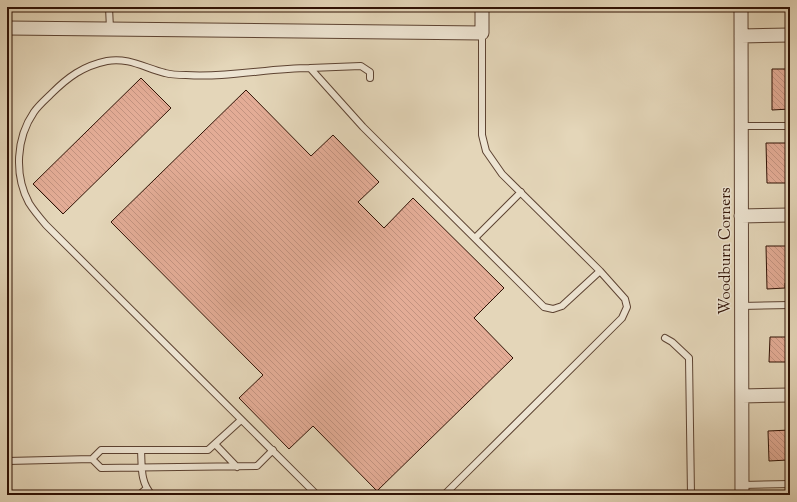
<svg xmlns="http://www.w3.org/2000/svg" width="797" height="502" font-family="'Sorts Mill Goudy',serif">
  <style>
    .building { fill: url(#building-back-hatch); stroke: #301205 }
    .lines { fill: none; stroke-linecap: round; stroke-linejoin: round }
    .service-casing { stroke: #5d4332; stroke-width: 8 }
    .minor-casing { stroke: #5d4332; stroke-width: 15 }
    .service { stroke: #ede4d2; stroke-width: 6 }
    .minor { stroke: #ede4d2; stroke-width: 13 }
    .labels { text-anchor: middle; stroke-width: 3; stroke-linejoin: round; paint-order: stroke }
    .street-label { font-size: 15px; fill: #301205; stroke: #ede4d2 }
  </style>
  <defs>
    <pattern id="building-back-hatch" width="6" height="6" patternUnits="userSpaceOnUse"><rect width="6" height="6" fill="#e3ac96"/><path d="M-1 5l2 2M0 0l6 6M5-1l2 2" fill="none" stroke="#c39380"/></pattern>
  </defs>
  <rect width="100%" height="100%" fill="#e4d6b9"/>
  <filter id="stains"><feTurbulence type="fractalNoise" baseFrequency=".005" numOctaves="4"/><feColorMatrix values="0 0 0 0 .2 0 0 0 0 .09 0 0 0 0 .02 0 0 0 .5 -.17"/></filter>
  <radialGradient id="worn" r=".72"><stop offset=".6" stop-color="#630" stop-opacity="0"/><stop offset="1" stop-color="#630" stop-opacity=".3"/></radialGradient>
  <!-- building -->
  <path class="building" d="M772,69H790V109L772,110Z
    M141,78L171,108L63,214L33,184Z
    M246,90L311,156L333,135L379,182L358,202L384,228L413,198L504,288L474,318L513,358L377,491L313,426L289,449L239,398L263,375L111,222Z
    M766,143H789L790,183H767Z
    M766,246H790V283H785V288L767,289Z
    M790,320V362H769L770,337H790Z
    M790,430V466L788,460L769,461L768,431Z"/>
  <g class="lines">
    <defs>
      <path id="service" d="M109,7L110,29
        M482,33V135L486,151L502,174L600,271
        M310,68L361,66L370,72V78
        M741,126H790
        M475,238L521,192
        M741,306L790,305
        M665,338L672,342L689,358L691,495
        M215,444L237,467
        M141,450C142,467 140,482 152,495
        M92,459L101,450H208L241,420
        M7,461L92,459L101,468L257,466L273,450
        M742,485L790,484
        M139,495L146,489
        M317,495L46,225C40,218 34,211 29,203C14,175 16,138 34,112C39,105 45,100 51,94C68,77 83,66 107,61C128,57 145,68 165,73C172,75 179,75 186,75C228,78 269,68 310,68L363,127L544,307L553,309L562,306L600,271L625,299L627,307L622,318L444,495"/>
      <path id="minor" d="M741,7L742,495
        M7,28L482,33V7
        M741,36L790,35
        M741,216L790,215
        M742,396L790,395"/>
    </defs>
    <!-- service casing -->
    <use href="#service" class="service-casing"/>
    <!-- minor casing -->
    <use href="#minor" class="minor-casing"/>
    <!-- service -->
    <use href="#service" class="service"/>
    <!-- minor -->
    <use href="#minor" class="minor"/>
  </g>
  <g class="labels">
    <!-- street labels -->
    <g class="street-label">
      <text transform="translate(725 251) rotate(-90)" y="5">Woodburn Corners</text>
    </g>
  </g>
  <!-- margin -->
  <rect width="797" height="502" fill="none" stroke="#e4d6b9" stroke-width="24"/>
  <rect x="8" y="8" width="781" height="486" fill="none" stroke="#301205" stroke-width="2"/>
  <rect x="12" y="12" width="773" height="478" fill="none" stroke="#301205"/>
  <rect width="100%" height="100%" filter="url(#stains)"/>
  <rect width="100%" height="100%" fill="url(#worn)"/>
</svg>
